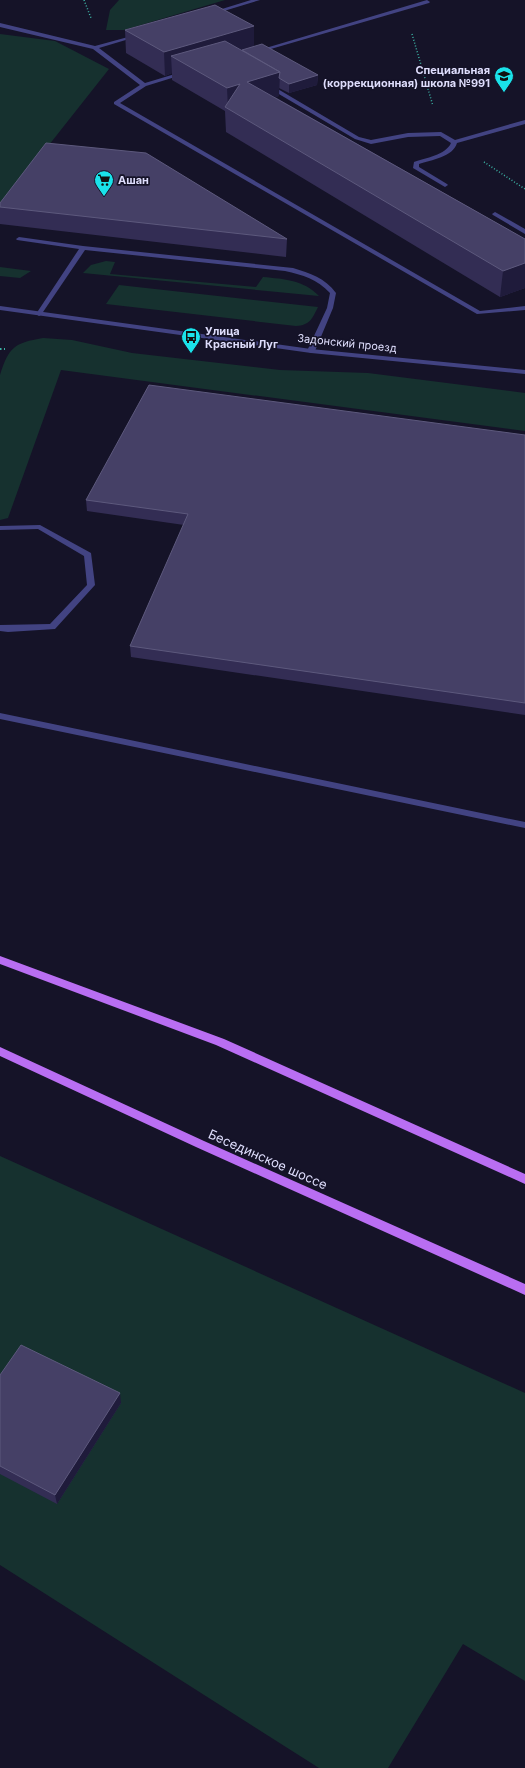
<svg xmlns="http://www.w3.org/2000/svg" width="525" height="1768" font-family="Inter,sans-serif">
  <style>
    .green { fill: #16312f }
    .lines { fill: none; stroke-linecap: round; stroke-linejoin: round }
    .path-far1 { stroke: #3cb1a3; stroke-width: 1.5; stroke-dasharray: 1 2; stroke-linecap: butt }
    .path { stroke: #3cb1a3; stroke-width: 2; stroke-dasharray: 1.5 2.5; stroke-linecap: butt }
    .service { fill: #424382; fill-rule: evenodd }
    .tertiary { fill: #424382; fill-rule: evenodd }
    .primary { fill: #b96ef2; fill-rule: evenodd }
    .wall { fill: #332d54 }
    .shaded-wall { fill: #1f1b3b }
    .building { fill: #454066; stroke: #5d597d }
    .labels { text-anchor: middle; stroke-width: 3.5; stroke-linejoin: round; paint-order: stroke }
    .far-poi-label { font-size: 11px; font-weight: bold; fill: #deddfc; stroke: #151328; text-anchor: start }
    .far-street-label { font-size: 11px; fill: #deddfc; stroke: #151328 }
    .street-label { font-size: 13px; fill: #deddfc; stroke: #151328 }
  </style>
  <rect width="100%" height="100%" fill="#151328"/>
  <!-- green -->
  <path class="green" d="M119,0H225L124,30H106L110,10Z
    M0,34L55,41L109,69L0,207Z
    M106,261L115,262L110,274L256,287L263,277C284,279 304,280 319,296L83,273L91,265Z
    M0,267L31,271L20,278L0,276Z
    M119,285L318,307C312,319 310,325 296,326L106,304Z
    M43,338L72,340L132,353L280,370L368,373L525,393V431L61,370L8,518L0,520V375C9,347 14,343 43,338Z
    M0,1156L525,1393V1681L463,1644L388,1768H319L0,1565Z"/>
  <g class="lines">
    <!-- path-far1 -->
    <path class="path-far1" d="M84,0L91,18
      M412,34L433,106
      M484,162L525,189"/>
    <!-- path -->
    <path class="path" d="M0,349H5"/>
    <!-- service -->
    <path class="service" d="M251,0H260L214,14L209,13Z
      M427,0L430,2L429,3L257,53L252,52Z
      M0,23L95,46L139,34V36L99,48L145,83L185,71L188,73L146,86L120,103L480,311L525,306V310L477,314L114,104V102L140,85L93,49L0,27Z
      M267,85H271L359,137L371,140L408,133L441,132L455,140L525,120V124L457,143C453,157 431,160 419,164V167L447,184L448,185L445,187L413,168L414,162C425,158 446,155 451,143L440,136L408,137L371,144L355,139L267,87Z
      M495,212L525,229V234L493,215L492,214Z
      M19,237L83,246L293,268C310,273 325,278 336,293L333,308L315,351L311,353L307,351L327,308L330,293C317,279 303,275 285,271L85,250L41,315L39,316L36,314L79,249L17,240L16,239Z
      M40,525L91,553L95,585L55,629L8,632L0,631V625L50,624L87,585L84,556L38,529L0,530V526Z
      M0,713L525,822V828L0,719Z"/>
    <!-- tertiary -->
    <path class="tertiary" d="M0,306L311,349L525,370V374L311,353L0,310Z"/>
    <!-- primary -->
    <path class="primary" d="M0,956L224,1039L525,1174V1184L216,1045L0,964Z
      M0,1047L204,1141L525,1284V1295L196,1147L0,1056Z"/>
  </g>
  <!-- wall -->
  <path class="wall" d="M125,30L254,47L318,75L317,85L289,93L279,88V96L275,97L525,239V288L500,297L226,132L225,111L172,80V73L165,76L126,53Z
    M0,203L287,239L286,257L0,224Z
    M525,435V715L131,657L130,646L184,525L87,511L86,500Z
    M0,1375L121,1403L57,1504L0,1474Z"/>
  <!-- shaded-wall -->
  <path class="shaded-wall" d="M254,26V49L171,56L172,73L165,76L164,52Z
    M280,72L279,96L247,106V82Z
    M318,75L317,85L289,93V84Z
    M240,84L228,109L227,88Z
    M525,263V288L500,297L503,271Z
    M120,1393L121,1403L57,1504L55,1495Z"/>
  <!-- building -->
  <path class="building" d="M215,5L254,26L164,52L125,30Z
    M225,41L280,72L247,82L525,239V263L503,271L225,107L240,84L227,88L171,56Z
    M262,44L318,75L289,84L279,78L280,72L242,50Z
    M46,143L146,153L287,239L0,207V203Z
    M149,385L525,435V703L130,646L188,514L86,500Z
    M21,1345L120,1393L55,1495L0,1466V1375Z"/>
  <!-- icons -->
  <defs>
    <symbol id="school-pin" viewBox="-11 -11 22 30"><path d="M0 17L-7.5 6A9.5 9.5 0 1 1 7.5 6Z" fill="#1ae2ea" stroke="#151328"/><path d="M0-5L7-2L0 1L-7-2ZM-4 1L0 2.5L4 1V4Q0 6-4 4Z" fill="#111"/></symbol>
    <symbol id="supermarket-pin" viewBox="-11 -11 22 30"><path d="M0 17L-7.5 6A9.5 9.5 0 1 1 7.5 6Z" fill="#1ae2ea" stroke="#151328"/><path d="M-6-5.5h2.5l.6 2H6L4.5 2H-2.5L-4.4-4H-6ZM-1.5 3.2a1.3 1.3 0 1 0 .1 0ZM3 3.2a1.3 1.3 0 1 0 .1 0Z" fill="#111"/></symbol>
    <symbol id="bus-pin" viewBox="-11 -11 22 30"><path d="M0 17L-7.5 6A9.5 9.5 0 1 1 7.5 6Z" fill="#1ae2ea" stroke="#151328"/><path d="M-5-6H5V4H4V6H2V4H-2V6H-4V4H-5ZM-3.5-4V0h7V-4ZM-3.5 1.2v1.5H-2V1.2ZM2 1.2v1.5H3.5V1.2Z" fill="#111"/></symbol>
  </defs>
  <g fill-rule="evenodd">
    <use href="#school-pin" x="493" y="65" width="22" height="30"/>
    <use href="#supermarket-pin" x="93" y="169" width="22" height="30"/>
    <use href="#bus-pin" x="180" y="326" width="22" height="30"/>
  </g>
  <g class="labels">
    <!-- far-poi labels -->
    <g class="far-poi-label">
      <text x="490" y="74" text-anchor="end">Специальная<tspan x="490" dy="13">(коррекционная) школа №991</tspan></text>
      <text x="118" y="184">Ашан</text>
      <text x="205" y="335">Улица<tspan x="205" dy="13">Красный Луг</tspan></text>
    </g>
    <!-- far-street labels -->
    <g class="far-street-label">
      <text transform="translate(347 343) rotate(6)" y="4">Задонский проезд</text>
    </g>
    <!-- street labels -->
    <g class="street-label">
      <text transform="translate(268 1159) rotate(24)" y="5">Бесединское шоссе</text>
    </g>
  </g>
</svg>
